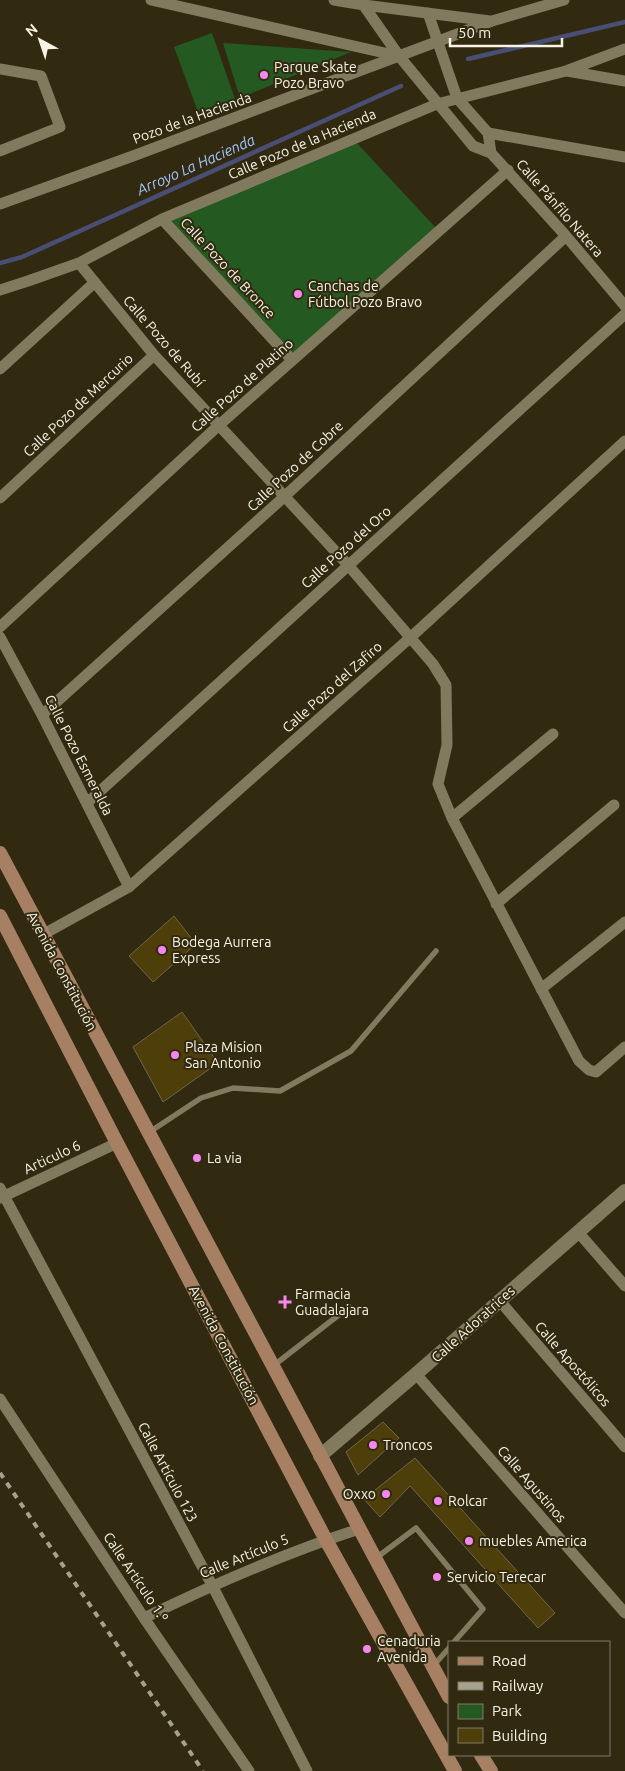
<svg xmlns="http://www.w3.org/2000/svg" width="625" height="1771" font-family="Ubuntu,sans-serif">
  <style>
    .green { fill: #255922 }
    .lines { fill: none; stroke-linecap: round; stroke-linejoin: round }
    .stream { stroke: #4a4d74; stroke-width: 4.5 }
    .building { fill: #4d3e0a; stroke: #6e664c }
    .service { stroke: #827a5f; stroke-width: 5.5 }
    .minor { stroke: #827a5f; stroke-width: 11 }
    .tertiary { stroke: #827a5f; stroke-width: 14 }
    .secondary { stroke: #a78063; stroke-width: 14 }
    .rail { stroke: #a7a28f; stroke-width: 4; stroke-dasharray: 6 6; stroke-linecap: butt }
    .poi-dot { fill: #f688ed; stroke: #312a11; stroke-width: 2 }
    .labels { text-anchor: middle; stroke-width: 4; stroke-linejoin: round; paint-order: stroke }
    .poi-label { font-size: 14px; fill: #f8f4e5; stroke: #312a11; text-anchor: start }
    .street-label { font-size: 14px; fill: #f8f4e5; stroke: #312a11 }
    .water-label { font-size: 15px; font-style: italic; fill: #a3c4fd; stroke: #312a11 }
  </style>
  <rect width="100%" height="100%" fill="#312a11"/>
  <!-- green -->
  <path class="green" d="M212,33L235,99L198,112L174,47Z
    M223,43L351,52L240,98Z
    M354,140L437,229L292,358L163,220Z"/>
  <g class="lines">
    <!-- stream -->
    <path class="stream" d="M468,59L625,22
      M0,263L22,257L401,86"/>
  </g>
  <!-- building -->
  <path class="building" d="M174,916L196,944L153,982L129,956Z
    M182,1012L218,1063L163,1102L133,1047Z
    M383,1422L399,1438L358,1475L346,1452Z
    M415,1458L555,1613L538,1628L410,1486L380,1517L364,1499Z"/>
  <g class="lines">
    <!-- service -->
    <path class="service" d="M148,1133L201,1098L233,1088L280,1091L351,1051L436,951
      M273,1366L349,1307
      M376,1558L416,1528L483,1609L454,1642
      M434,1665L449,1648"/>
    <!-- minor -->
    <path class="minor" d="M151,0L398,56
      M334,0L364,5L490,21
      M360,0L399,56L473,146L491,153L566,236L625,306
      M428,13L457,98L488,133L491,153
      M0,69L41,76L60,127L0,151
      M567,71L625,81
      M488,133L625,157
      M0,204L133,156L492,21L564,0
      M162,219L292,360
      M79,263L154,355L348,565L433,664L446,685L447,745L438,784L452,818L579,1061L589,1070L596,1072L625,1047
      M0,290L28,281L79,263L162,219L437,104L566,71L625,49
      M0,369L94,283
      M0,498L154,355
      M0,627L218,426L508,170
      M0,637L42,715L129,887
      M42,715L285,496L566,236
      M87,803L625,314
      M452,818L553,734
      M496,904L614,805
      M42,935L129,887L411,637L625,441
      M541,989L625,922
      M0,1188L212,1585L307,1771
      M0,1198L117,1143
      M578,1232L625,1286
      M499,1300L625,1447
      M416,1374L625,1613
      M0,1399L144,1618L249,1771
      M144,1618C214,1584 285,1553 359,1529"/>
    <!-- tertiary -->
    <path class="tertiary" d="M320,1456L416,1374L625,1191"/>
    <!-- secondary -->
    <path class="secondary" d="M0,853L449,1697
      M0,916L117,1143L326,1540L455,1771
      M481,1755L491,1771"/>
    <!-- rail -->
    <path class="rail" d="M0,1473L203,1771"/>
  </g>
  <!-- markers -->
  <g class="poi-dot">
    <circle cx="264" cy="75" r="5"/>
    <circle cx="298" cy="294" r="5"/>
    <circle cx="162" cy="950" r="5"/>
    <circle cx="175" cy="1055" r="5"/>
    <circle cx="197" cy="1158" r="5"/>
    <path d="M282.5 1294.5h5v5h5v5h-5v5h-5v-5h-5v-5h5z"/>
    <circle cx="373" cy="1445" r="5"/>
    <circle cx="386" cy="1494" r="5"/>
    <circle cx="438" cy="1501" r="5"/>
    <circle cx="469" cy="1541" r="5"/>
    <circle cx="437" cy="1577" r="5"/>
    <circle cx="367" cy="1649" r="5"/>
  </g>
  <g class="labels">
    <!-- poi labels -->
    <g class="poi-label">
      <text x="274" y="72">Parque Skate<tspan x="274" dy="16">Pozo Bravo</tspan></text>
      <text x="308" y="291">Canchas de<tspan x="308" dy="16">Fútbol Pozo Bravo</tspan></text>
      <text x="172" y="947">Bodega Aurrera<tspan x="172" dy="16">Express</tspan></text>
      <text x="185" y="1052">Plaza Mision<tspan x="185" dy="16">San Antonio</tspan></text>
      <text x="207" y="1163">La via</text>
      <text x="295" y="1299">Farmacia<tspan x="295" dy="16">Guadalajara</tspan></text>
      <text x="383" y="1450">Troncos</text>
      <text x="376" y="1499" text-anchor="end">Oxxo</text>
      <text x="448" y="1506">Rolcar</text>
      <text x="479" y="1546">muebles America</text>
      <text x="447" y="1582">Servicio Terecar</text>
      <text x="377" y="1646">Cenaduria<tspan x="377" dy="16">Avenida</tspan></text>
    </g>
    <!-- street labels -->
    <g class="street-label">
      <text transform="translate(192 118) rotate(-20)" y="5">Pozo de la Hacienda</text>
      <text transform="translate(302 144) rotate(-23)" y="5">Calle Pozo de la Hacienda</text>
      <text transform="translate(560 208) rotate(49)" y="5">Calle Pánfilo Natera</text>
      <text transform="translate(228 268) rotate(47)" y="5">Calle Pozo de Bronce</text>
      <text transform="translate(164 341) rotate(49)" y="5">Calle Pozo de Rubí</text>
      <text transform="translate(242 385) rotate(-42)" y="5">Calle Pozo de Platino</text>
      <text transform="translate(78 405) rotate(-43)" y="5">Calle Pozo de Mercurio</text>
      <text transform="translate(295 466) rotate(-43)" y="5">Calle Pozo de Cobre</text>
      <text transform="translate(346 547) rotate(-42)" y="5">Calle Pozo del Oro</text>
      <text transform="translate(332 687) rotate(-42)" y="5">Calle Pozo del Zafiro</text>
      <text transform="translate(79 755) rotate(63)" y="5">Calle Pozo Esmeralda</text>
      <text transform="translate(62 971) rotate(62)" y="5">Avenida Constitución</text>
      <text transform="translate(52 1157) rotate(-25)" y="5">Articulo 6</text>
      <text transform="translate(473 1324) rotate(-42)" y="5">Calle Adoratrices</text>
      <text transform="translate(224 1345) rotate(62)" y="5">Avenida Constitución</text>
      <text transform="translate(573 1364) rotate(49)" y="5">Calle Apostólicos</text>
      <text transform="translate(168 1472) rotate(62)" y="5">Calle Artículo 123</text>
      <text transform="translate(532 1484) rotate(49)" y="5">Calle Agustinos</text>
      <text transform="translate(244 1556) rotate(-22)" y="5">Calle Artículo 5</text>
      <text transform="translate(136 1577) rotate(56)" y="5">Calle Artículo 1.º</text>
    </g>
    <!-- water labels -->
    <g class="water-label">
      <text transform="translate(196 165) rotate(-24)" y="5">Arroyo La Hacienda</text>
    </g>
  </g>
  <!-- legend -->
  <rect x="448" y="1641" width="162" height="115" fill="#312a11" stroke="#817b66"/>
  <rect x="458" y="1657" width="25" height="8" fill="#a78063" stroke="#817b66"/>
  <text x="492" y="1666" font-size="15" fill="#f8f4e5">Road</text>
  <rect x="458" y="1682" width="25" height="8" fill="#a7a28f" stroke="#817b66"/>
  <text x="492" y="1691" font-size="15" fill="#f8f4e5">Railway</text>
  <rect x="458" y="1704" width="25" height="15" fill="#255922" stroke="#817b66"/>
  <text x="492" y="1716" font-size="15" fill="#f8f4e5">Park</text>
  <rect x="458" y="1728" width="25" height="15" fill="#4d3e0a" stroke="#817b66"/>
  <text x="492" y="1741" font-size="15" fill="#f8f4e5">Building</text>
  <!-- north arrow -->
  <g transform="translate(40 40) rotate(320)" stroke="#312a11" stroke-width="4" paint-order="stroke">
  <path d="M0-4L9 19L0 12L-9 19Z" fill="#f8f4e5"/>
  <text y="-8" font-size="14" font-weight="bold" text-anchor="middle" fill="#f8f4e5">N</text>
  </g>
  <!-- scale -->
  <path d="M450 38v8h112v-8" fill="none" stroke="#f8f4e5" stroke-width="2.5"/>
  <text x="458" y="38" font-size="15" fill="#f8f4e5" stroke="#312a11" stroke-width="4" paint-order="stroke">50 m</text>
</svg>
